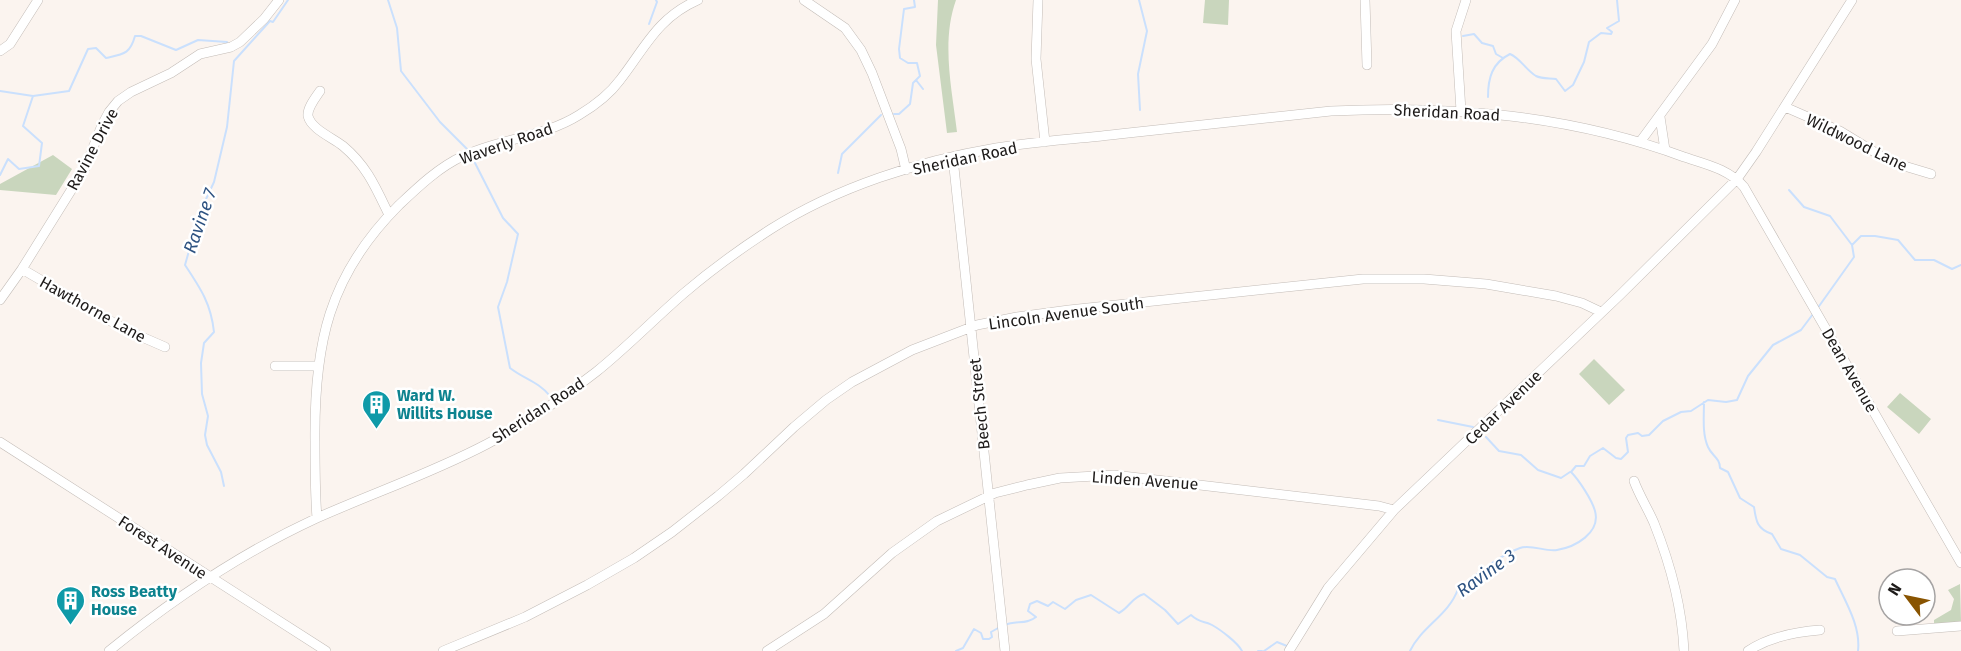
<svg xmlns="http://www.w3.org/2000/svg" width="1961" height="651" font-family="'Fira Sans',sans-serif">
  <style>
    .green { fill: #c9d6bd }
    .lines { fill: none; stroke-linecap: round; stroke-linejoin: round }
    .stream { stroke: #cae0fd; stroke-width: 2 }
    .minor-casing { stroke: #c3bcb7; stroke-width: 10 }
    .minor { stroke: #fff; stroke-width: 9 }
    .labels { text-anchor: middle; stroke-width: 5; stroke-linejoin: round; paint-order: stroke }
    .street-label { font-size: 16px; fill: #1d1a19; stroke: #fff }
    .culture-label { font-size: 16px; font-weight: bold; fill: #0d838f; stroke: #fff; text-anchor: start }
    .water-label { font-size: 18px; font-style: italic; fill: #2e5382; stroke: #fff }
  </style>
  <rect width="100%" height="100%" fill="#fbf4ef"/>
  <!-- green -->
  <path class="green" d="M938,0H956C941,42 952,89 957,132L947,133L936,45Z
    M1205,0H1229L1228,25L1203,23Z
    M53,155L72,169L56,195L0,190V184Z
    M1594,359L1625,390L1609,405L1579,374Z
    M1900,393L1931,419L1919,434L1887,407Z
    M1960,584L1961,622L1934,625V620L1951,610L1954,599L1948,590Z"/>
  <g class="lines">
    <!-- stream -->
    <path class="stream" d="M388,0L397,28L401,71L440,122L468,150
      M1139,0L1147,31L1138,74L1140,110
      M649,24L657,2L656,0
      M1463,36L1474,34L1482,43L1493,46L1496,54L1503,58
      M916,80L923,89
      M0,91L33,96
      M1488,97C1488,78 1492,63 1510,54C1520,58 1526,70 1536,76C1542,79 1550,78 1556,79L1565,91L1573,85L1584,62L1589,42L1601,33L1611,34L1612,32L1607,28L1619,21L1617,0
      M894,114H899L910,104L913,83L920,76L917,63H908L900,58L899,49L904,9L915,7L914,0
      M474,161L503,218L518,234L507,282L498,307L510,368C524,379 539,382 550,396
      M838,173L842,154L881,115
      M0,175L8,159L19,169L39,166L42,143L23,126L33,96L69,91L88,49L96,48L106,58C124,54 130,54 135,36H141L176,50L198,40L227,42
      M1789,190L1804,207L1830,216L1852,245
      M1817,309L1854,257L1852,245L1861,236H1875L1898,240L1915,260H1934L1952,269L1961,265
      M1704,402C1704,416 1702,434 1708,447C1712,456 1720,458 1720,468L1728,472L1740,498L1754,507C1756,521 1757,529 1772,534L1781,549L1800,555L1827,577L1835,579C1845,601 1861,626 1858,651
      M1438,420L1473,427
      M1486,437L1499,451L1521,455L1538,470L1561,478L1570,472
      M224,486L221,472L207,445L205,435L208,416L202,394L201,363L204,343L214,332C211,304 201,289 185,265L200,212L214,182L227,127L234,61L270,21L273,22L288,0
      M1005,625C1016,620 1026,625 1036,617L1028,611L1030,604L1037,601L1048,606L1053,602L1065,609L1076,600L1091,595L1119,613C1130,607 1132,597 1144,594L1165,610L1178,624L1191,615C1201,624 1203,620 1212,625C1221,630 1238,643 1242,651
      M956,651L963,648L974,629L981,633L983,639H989L992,637L991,632L1000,627
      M1258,651H1262
      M1264,651L1277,642L1287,646
      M1410,651C1421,627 1449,615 1458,589C1476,575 1498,556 1520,548C1531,544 1546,552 1557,550C1575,547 1601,533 1595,511C1592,500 1579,480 1571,472L1576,466H1584L1590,456L1603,448L1616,458L1621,459L1628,452L1626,438L1628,435L1638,433L1642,436L1649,435L1663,421L1681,412L1691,411L1708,400L1726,402L1737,400L1748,376L1773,345L1801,330L1813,314"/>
    <defs>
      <path id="minor" d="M804,0L845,28L861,50L872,73L901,149L906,170
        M1038,0L1036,59L1045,142
        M1365,0L1367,65
        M0,51L10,44L38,0
        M320,91C316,97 307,108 308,116C311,129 333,138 343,146C367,166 376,188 389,215
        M1785,107L1840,131L1891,162L1931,174
        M1461,111L1456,31L1466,0
        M1660,117L1665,150
        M1640,142L1712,44L1735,0
        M953,158L1005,651
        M22,269L126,330L165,347
        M0,300L22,269L85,168L102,125L109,112L118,101L131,92L171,73L200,54L231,47L240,42L264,19L279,0
        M275,366H317
        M0,442L326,651
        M1634,481C1639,495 1648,509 1654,523C1670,563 1682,608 1684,651
        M317,518C315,493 315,467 315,441C314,345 328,276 399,205C418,187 439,167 463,156C500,139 544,137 579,115C594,106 609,95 620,80C645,48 657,18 698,0
        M1897,631L1961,626
        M109,651C173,599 241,553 317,518C373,493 432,473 487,444C525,424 561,399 596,372C626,348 653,320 683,294C711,270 740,249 771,229C837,187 919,161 996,148C1037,141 1078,139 1119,134C1190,126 1260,119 1331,111C1451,105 1570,115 1684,157C1705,164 1729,169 1744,187L1961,563
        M443,651L525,617L587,585L634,558L672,532L718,496L744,474L794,427L826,400L852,382L912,350L977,325L1017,317L1069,310L1363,279H1424L1486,284L1556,296L1582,303L1601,312
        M767,651L824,614L892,553L937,521L995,493L1027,485L1060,478L1114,475L1379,506L1394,510
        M1289,651L1328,588L1394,510L1620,295L1737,179L1756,152L1852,0
        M1748,651C1769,637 1794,632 1820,630"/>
    </defs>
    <!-- minor casing -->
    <use href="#minor" class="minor-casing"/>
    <!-- minor -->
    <use href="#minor" class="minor"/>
  </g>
  <!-- icons -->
  <defs>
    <symbol id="building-pin" viewBox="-11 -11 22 30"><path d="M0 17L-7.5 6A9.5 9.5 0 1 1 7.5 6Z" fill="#0f9aa8" stroke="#fff"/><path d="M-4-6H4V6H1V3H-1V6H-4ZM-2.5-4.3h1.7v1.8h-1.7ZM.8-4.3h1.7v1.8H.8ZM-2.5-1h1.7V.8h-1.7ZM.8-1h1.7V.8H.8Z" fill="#fff"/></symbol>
  </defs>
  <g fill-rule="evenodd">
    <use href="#building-pin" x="360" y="388" width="33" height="45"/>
    <use href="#building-pin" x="54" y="584" width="33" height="45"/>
  </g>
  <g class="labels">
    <!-- street labels -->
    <g class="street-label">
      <text transform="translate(1447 112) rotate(3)" y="6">Sheridan Road</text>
      <text transform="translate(1857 142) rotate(26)" y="6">Wildwood Lane</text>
      <text transform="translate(506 143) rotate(-19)" y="6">Waverly Road</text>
      <text transform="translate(92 149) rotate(-62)" y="6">Ravine Drive</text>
      <text transform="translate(965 158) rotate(-12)" y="6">Sheridan Road</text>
      <text transform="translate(93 309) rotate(29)" y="6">Hawthorne Lane</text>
      <text transform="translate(1066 313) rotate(-8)" y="6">Lincoln Avenue South</text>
      <text transform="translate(1850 370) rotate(60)" y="6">Dean Avenue</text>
      <text transform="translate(979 404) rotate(-96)" y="6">Beech Street</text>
      <text transform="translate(1503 407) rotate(-44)" y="6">Cedar Avenue</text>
      <text transform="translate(538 410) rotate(-33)" y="6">Sheridan Road</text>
      <text transform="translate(1145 480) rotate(4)" y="6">Linden Avenue</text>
      <text transform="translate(163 547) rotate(33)" y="6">Forest Avenue</text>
    </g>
    <!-- culture labels -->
    <g class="culture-label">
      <text x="397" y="401">Ward W.<tspan x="397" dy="18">Willits House</tspan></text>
      <text x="91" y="597">Ross Beatty<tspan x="91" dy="18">House</tspan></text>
    </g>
    <!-- water labels -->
    <g class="water-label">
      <text transform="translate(200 221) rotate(-71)" y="6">Ravine 7</text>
      <text transform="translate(1486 573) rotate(-36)" y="6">Ravine 3</text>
    </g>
  </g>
  <!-- north arrow -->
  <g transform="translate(1907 597) rotate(302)"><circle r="28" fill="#ffffff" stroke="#a5a3a3" stroke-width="1.5"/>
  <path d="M0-4.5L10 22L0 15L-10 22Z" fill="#895401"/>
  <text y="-9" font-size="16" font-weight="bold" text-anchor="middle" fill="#1d1a19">N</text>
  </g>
</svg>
